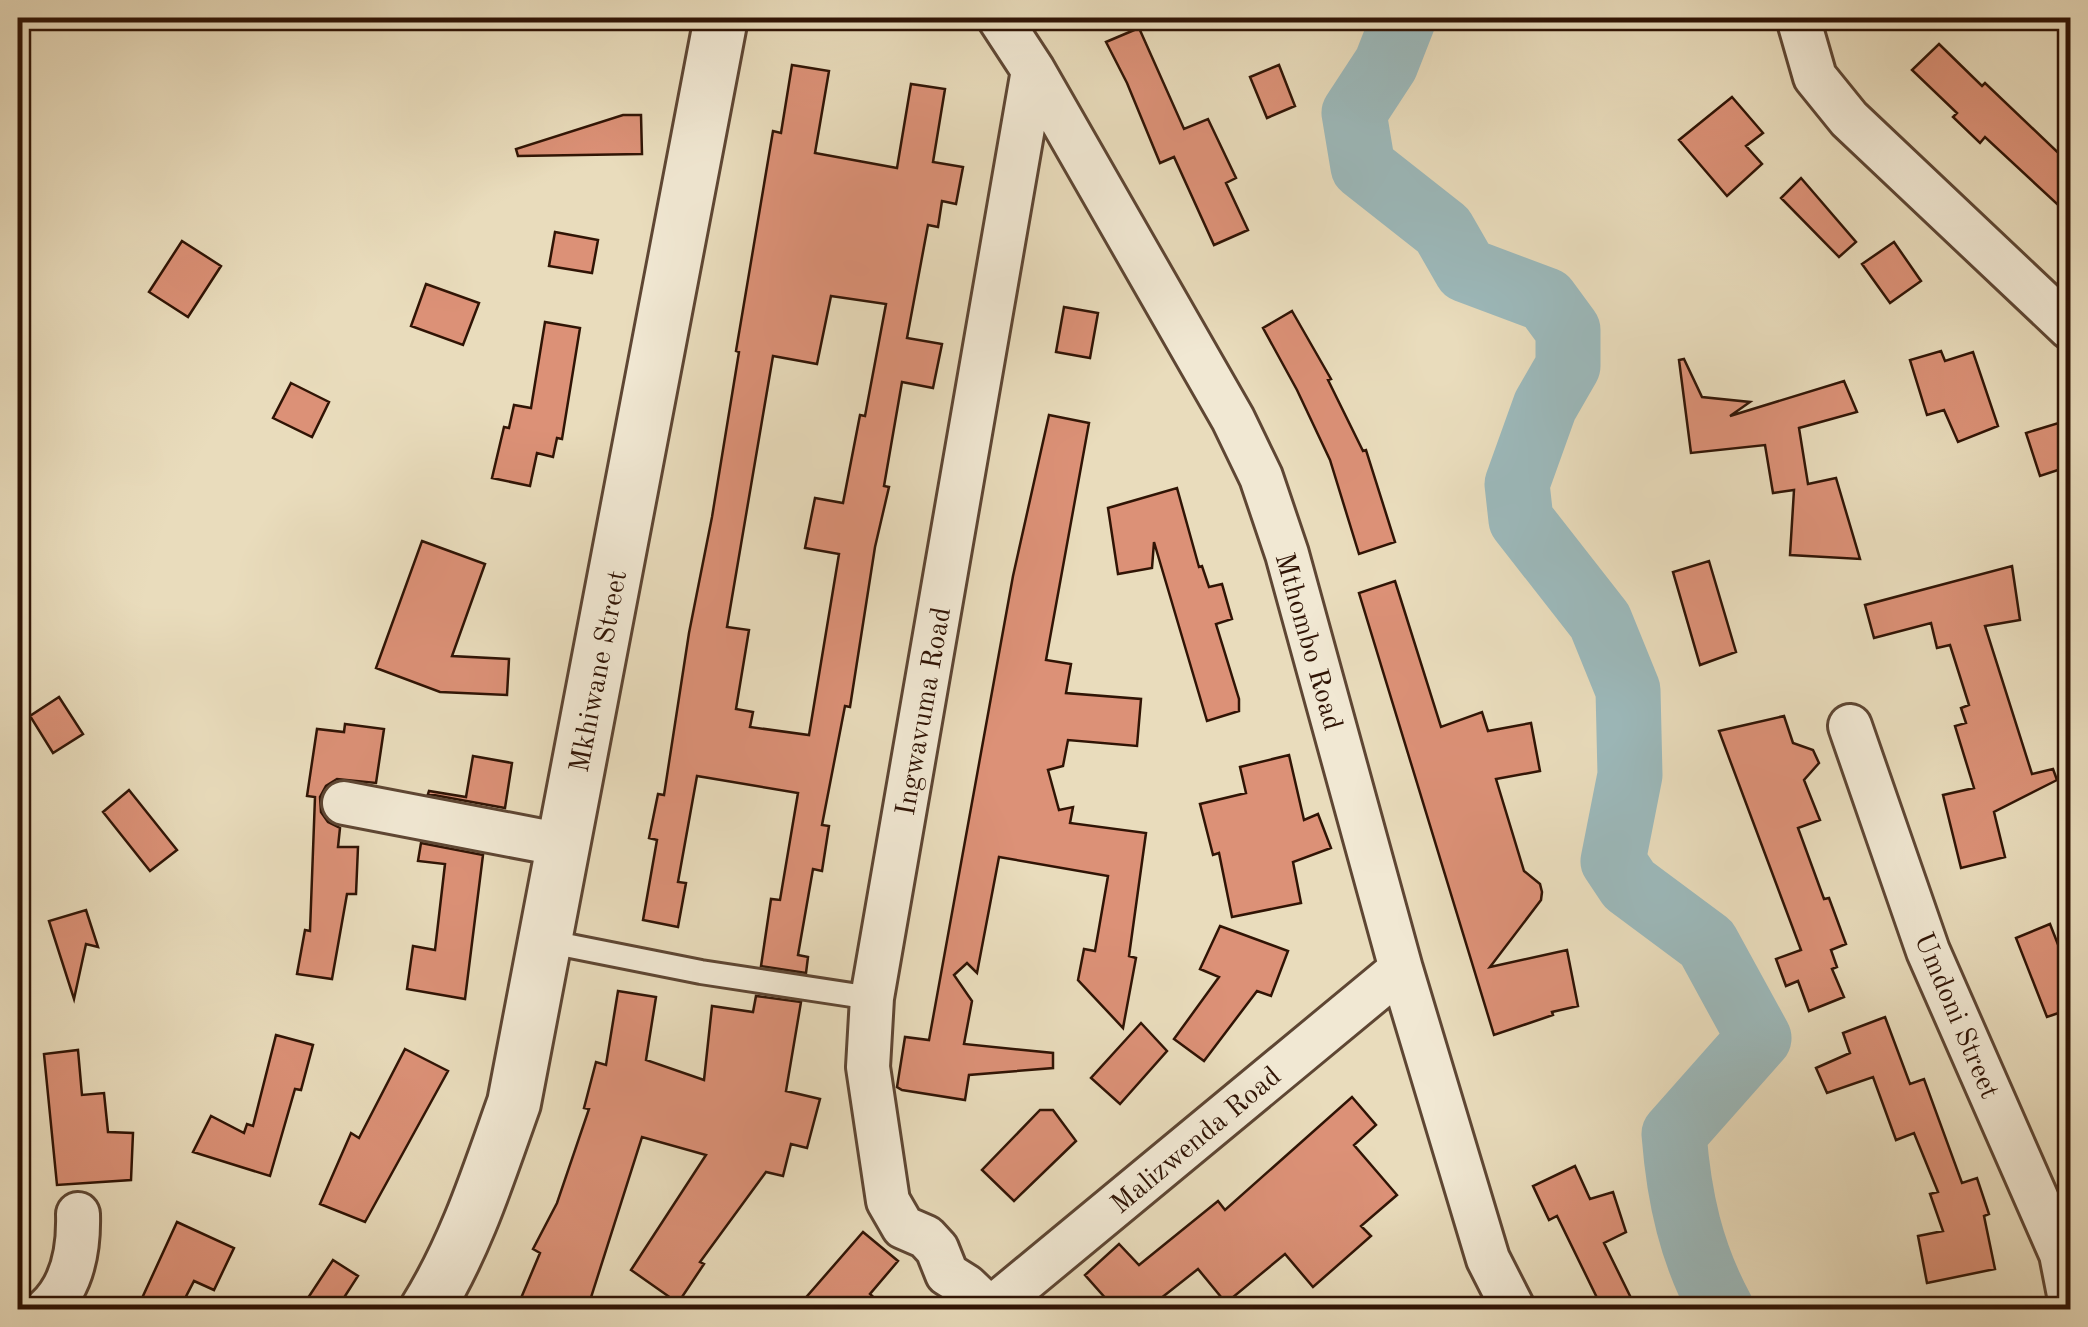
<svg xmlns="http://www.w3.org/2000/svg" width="2088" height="1327" font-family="'Old Standard TT',serif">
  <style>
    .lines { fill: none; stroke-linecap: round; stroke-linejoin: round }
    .river { stroke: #9cb9bb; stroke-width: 65 }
    .building { fill: #dc9177; stroke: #301405; stroke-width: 2.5; fill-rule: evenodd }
    .service-casing { stroke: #5e4633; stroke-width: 28 }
    .minor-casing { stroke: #5e4633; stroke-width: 48 }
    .tertiary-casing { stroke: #5e4633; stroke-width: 58 }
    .service { stroke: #f1e8d3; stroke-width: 22 }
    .minor { stroke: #f1e8d3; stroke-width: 42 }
    .tertiary { stroke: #f1e8d3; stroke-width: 52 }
    .labels { text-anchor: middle; stroke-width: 8; stroke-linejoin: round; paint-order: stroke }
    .street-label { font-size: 28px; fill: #301405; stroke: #f1e8d3 }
  </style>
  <rect width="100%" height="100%" fill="#e9dcbc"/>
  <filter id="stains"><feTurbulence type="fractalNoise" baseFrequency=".002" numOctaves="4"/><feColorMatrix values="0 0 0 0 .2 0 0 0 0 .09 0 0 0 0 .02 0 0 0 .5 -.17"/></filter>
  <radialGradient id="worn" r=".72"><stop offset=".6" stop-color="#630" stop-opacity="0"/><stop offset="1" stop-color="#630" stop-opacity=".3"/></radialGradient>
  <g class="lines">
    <!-- river -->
    <path class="river" d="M1404,18L1386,64L1354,113L1363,167L1443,230L1466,270L1546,300L1568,330V366L1545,406L1517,484L1521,520L1600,621L1628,690L1630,775L1613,861L1629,885L1707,943L1759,1038L1674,1134C1679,1198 1691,1253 1722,1310"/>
  </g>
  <!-- building -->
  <path class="building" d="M1139,28L1184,129L1208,119L1236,178L1226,183L1248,230L1214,245L1174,157L1160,163L1127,83L1106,42Z
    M1939,44L1982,86L1985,83L2070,164V216L1985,137L1980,143L1953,117L1957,113L1912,70Z
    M792,65L829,71L815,153L897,168L911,84L945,89L933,162L963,167L956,204L942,201L938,227L928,225L907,338L942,344L933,388L902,382L884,486L889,487L875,547L850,707L845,706L822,825L829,826L822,871L813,869L798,955L808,957L806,973L761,966L771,899L780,900L798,793L697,776L678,882L686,883L678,927L643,920L657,840L649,838L658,794L664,795L689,633L712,517L739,352L736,351L773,131L781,133ZM831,296L886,304L865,416L860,415L843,503L815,498L805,548L839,554L809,735L750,727L753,712L736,709L749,630L727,627L773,356L817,364Z
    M1279,65L1295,106L1267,118L1250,77Z
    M1732,97L1763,133L1746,146L1762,164L1727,196L1679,140Z
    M623,115H641L642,154L518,156L516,149Z
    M1801,178L1856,242L1839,257L1781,198Z
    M555,232L598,240L592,273L549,266Z
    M182,241L221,266L188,317L149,292Z
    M1894,242L1921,281L1890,303L1862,264Z
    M426,284L479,303L463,345L411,326Z
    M1064,307L1098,313L1090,358L1056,352Z
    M1292,311L1331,379L1328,380L1363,451L1366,450L1395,542L1359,554L1330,460L1297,390L1263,328Z
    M545,322L580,328L562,439L557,438L553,457L537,453L530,486L492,478L504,427L509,428L514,405L531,408Z
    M1941,351L1945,361L1973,352L1998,426L1958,442L1944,410L1927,415L1910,360Z
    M1684,359L1702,397L1750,402L1730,416L1844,381L1857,412L1799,428L1808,484L1836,478L1860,559L1790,555L1794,490L1773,493L1765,445L1691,453L1679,360Z
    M291,383L329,402L312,437L273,418Z
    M1049,415L1089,423L1046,660L1071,664L1066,693L1141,699L1137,746L1068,740L1063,766L1048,770L1059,810L1073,807L1070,823L1146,833L1129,956L1136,958L1123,1028L1078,980L1084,949L1095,951L1108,876L999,857L977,973L967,963L954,975L972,1001L964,1044L1053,1053V1068L969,1075L965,1100L902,1090L897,1087L905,1037L929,1040L1013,576Z
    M2065,421L2070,441V466L2040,476L2026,433Z
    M1177,488L1199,567L1202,566L1209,587L1222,584L1232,619L1216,624L1239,699V711L1207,721L1154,542L1152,568L1118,574L1108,508Z
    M422,541L485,564L452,656L509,659L507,695L440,692L376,668Z
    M1709,561L1736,652L1700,665L1673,572Z
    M2012,566L2020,620L1985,626L2032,774L2053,769L2057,780L1994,812L2005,857L1961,868L1943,795L1974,788L1955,726L1966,723L1961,708L1969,705L1950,645L1937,648L1931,623L1874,638L1865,605Z
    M1395,581L1441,727L1482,712L1488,731L1531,723L1540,771L1496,779L1524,871L1540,884L1542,892L1541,900L1490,967L1567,950L1578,1006L1552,1012L1553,1015L1494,1035L1359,593Z
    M59,697L83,734L53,753L30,716Z
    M1784,716L1793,743L1813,750L1819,763L1804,780L1820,820L1798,828L1824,899L1829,898L1846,944L1831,950L1837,967L1832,969L1844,997L1809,1011L1798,981L1786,986L1776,959L1801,950L1719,731Z
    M345,724L384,729L376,783L337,779L326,786L320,797L321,812L328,822L340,828L338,847H358L356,894H347L332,979L297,974L305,930L310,931L315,797L307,796L317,729L344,732Z
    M1289,755L1304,820L1318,814L1331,848L1293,862L1301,903L1232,917L1219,853L1213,855L1200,804L1246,793L1240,767Z
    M473,756L512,763L505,808L428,794L429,791L466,797Z
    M129,790L177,850L150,871L103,812Z
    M421,843L483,855L465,999L407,989L413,946L435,950L445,864L418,861Z
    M86,910L98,947L86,944L74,999L49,921Z
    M2050,924L2064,960L2070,958V1009L2047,1017L2016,938Z
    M1220,926L1288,951L1271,996L1257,991L1204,1061L1174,1039L1219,977L1200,969Z
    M618,991L656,997L646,1060L704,1080L712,1006L753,1012L756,996L801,1002L786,1091L820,1099L807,1148L791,1144L783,1176L766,1172L700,1262L704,1264L678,1303L631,1270L706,1155L642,1137L587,1310H516L540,1253L533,1249L557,1203L589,1109L584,1108L596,1062L606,1065Z
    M1885,1017L1910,1084L1924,1079L1962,1183L1977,1178L1989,1214L1984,1216L1995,1269L1927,1283L1918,1236L1943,1231L1930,1194L1938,1192L1914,1133L1896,1140L1873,1077L1827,1093L1816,1068L1850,1053L1843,1033Z
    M1141,1023L1167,1051L1120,1104L1091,1078Z
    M276,1035L313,1045L301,1090L295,1089L270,1176L193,1152L211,1116L244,1133L247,1124L253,1126Z
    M405,1049L448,1071L365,1222L320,1204L351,1133L359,1138Z
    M78,1050L82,1095L104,1093L108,1132L133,1133L131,1180L57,1185L44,1054Z
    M1352,1097L1376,1125L1354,1145L1397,1195L1361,1226L1371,1236L1313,1287L1285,1254L1226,1303L1198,1269L1146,1310H1116L1085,1275L1119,1244L1139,1265L1218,1201L1225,1210Z
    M1040,1110H1053L1076,1141L1014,1201L982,1170Z
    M1575,1166L1590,1199L1613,1192L1626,1232L1604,1243L1631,1298L1609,1310H1603L1557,1216L1549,1220L1533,1186Z
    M177,1222L234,1248L214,1290L194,1281L179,1310H169L143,1296Z
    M863,1232L898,1261L870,1294L887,1310H795Z
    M333,1260L358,1276L336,1310H300Z"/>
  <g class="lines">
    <defs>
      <path id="service" d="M545,941L701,972L872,998"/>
      <path id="minor" d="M999,18L1033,70L1233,419L1261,477L1287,554L1401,969L1488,1259L1514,1310
        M1802,18L1800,25L1815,77L1849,119L2070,328
        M1850,726L1928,951L2061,1254L2070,1300
        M344,803L563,845
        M990,1309L966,1286L947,1274L937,1249L926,1237L903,1227L888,1201L868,1067L872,998L1033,70
        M46,1310C73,1286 79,1248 78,1214
        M989,1310L1401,969"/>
      <path id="tertiary" d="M426,1310C466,1246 489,1173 514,1103L721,18"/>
    </defs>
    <!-- service casing -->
    <use href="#service" class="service-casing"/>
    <!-- minor casing -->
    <use href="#minor" class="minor-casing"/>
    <!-- tertiary casing -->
    <use href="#tertiary" class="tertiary-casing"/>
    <!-- service -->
    <use href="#service" class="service"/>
    <!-- minor -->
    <use href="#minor" class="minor"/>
    <!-- tertiary -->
    <use href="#tertiary" class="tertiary"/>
  </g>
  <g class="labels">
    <!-- street labels -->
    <g class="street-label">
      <text transform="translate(1310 641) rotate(74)" y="10">Mthombo Road</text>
      <text transform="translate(597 671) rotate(-79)" y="10">Mkhiwane Street</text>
      <text transform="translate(922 711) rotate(-80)" y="10">Ingwavuma Road</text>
      <text transform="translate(1958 1015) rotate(67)" y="10">Umdoni Street</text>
      <text transform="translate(1195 1139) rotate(-40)" y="10">Malizwenda Road</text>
    </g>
  </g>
  <!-- margin -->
  <rect width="2088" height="1327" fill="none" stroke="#e9dcbc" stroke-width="60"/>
  <rect x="20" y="20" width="2048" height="1287" fill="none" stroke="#301405" stroke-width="5"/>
  <rect x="30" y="30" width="2028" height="1267" fill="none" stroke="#301405" stroke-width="2.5"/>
  <rect width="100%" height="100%" filter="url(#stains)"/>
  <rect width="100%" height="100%" fill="url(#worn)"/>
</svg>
